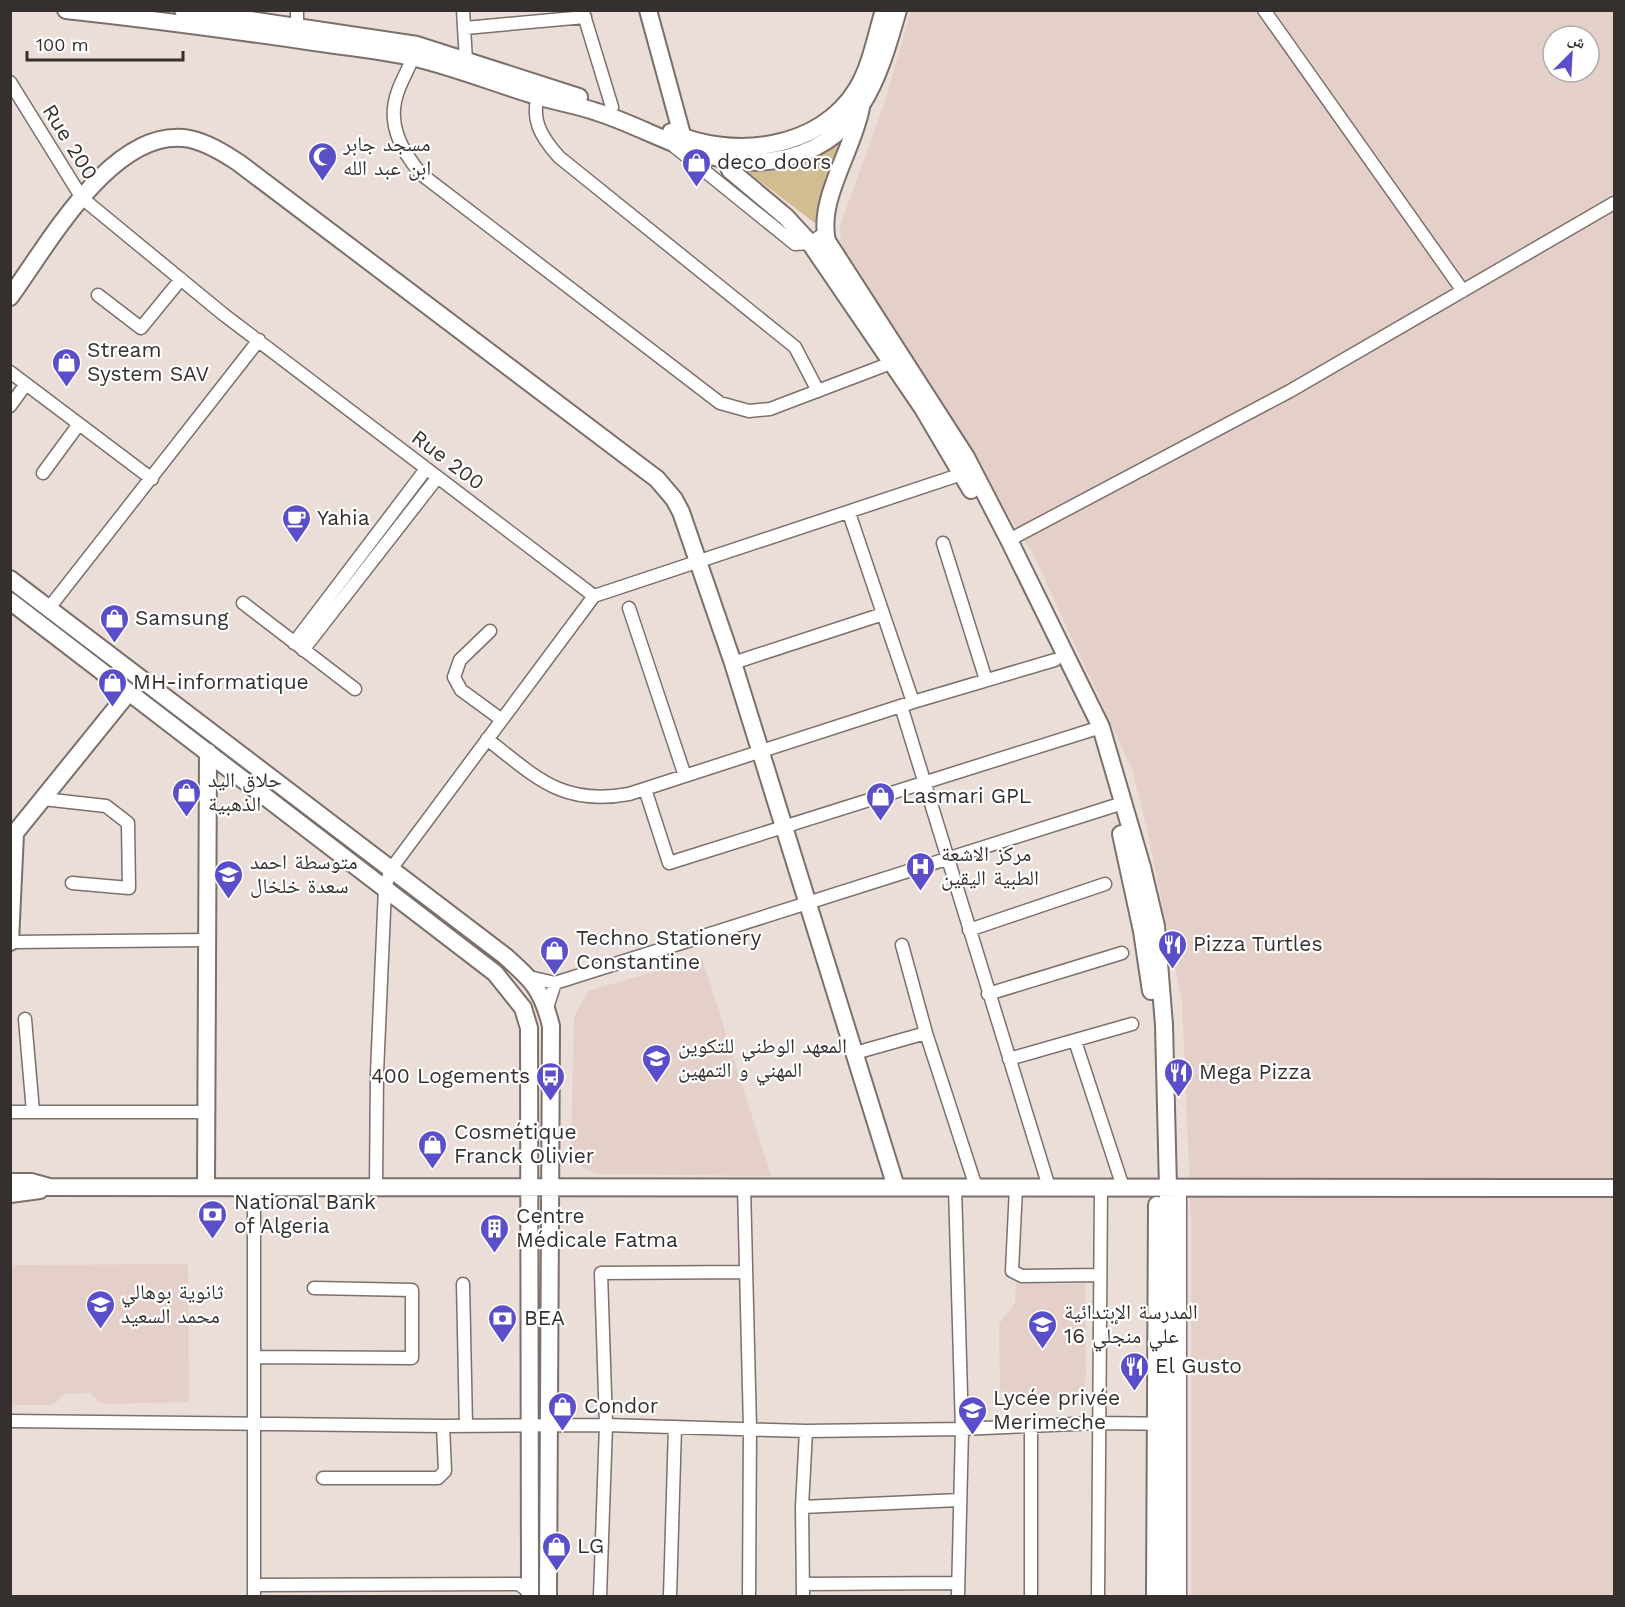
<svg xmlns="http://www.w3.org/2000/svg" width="1625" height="1607" font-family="'Work Sans','Noto Naskh Arabic',sans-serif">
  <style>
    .built { fill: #e5d0c9; fill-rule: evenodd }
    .green { fill: #d1bd91 }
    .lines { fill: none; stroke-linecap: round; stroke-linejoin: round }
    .street-casing { stroke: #7c706b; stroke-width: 15 }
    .secondary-casing { stroke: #7c706b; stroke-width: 20 }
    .street { stroke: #fff; stroke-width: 12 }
    .secondary { stroke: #fff; stroke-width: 16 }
    .labels { text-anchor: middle; stroke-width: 4.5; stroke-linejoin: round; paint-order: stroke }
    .street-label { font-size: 21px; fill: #35302e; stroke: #fff }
    .poi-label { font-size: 21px; fill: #35302e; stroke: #fff; text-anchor: start }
  </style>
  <rect width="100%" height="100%" fill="#ebddd8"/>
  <!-- built -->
  <path class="built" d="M911,11H1614V1596H1191V1216L1182,1002L1147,829L1132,769L1034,556L934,395L841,253L840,226L885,101ZM1553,36H1589V72H1553Z
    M702,958L771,1176L596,1174L582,1167L571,1149L574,1017L588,991Z
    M188,1264L189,1402L103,1404L90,1393L65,1394L53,1405H11V1265Z
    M1016,1283L1085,1284L1086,1375L1084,1387L1076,1398L1014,1403L1012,1393H1000L999,1324L1015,1303Z"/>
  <!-- green -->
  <path class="green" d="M846,138L819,221L815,223L745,170C789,170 809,159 846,138Z"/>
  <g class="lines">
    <defs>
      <path id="street" d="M463,10L466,61
        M1264,10L1463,291
        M583,12L612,107
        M297,26V10
        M465,28L585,17
        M415,51C411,65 403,77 398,91C386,123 401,150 421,174L720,403L749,411L770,409L891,363
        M10,82L82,198L223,314L594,596L962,474
        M540,91C529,118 541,137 559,157L795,347L818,391
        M675,147L795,244L810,243L825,233
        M98,295L141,328L181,279
        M10,372L152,479
        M10,406L26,384
        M43,473L79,424
        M849,513L913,702
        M1009,540L1290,391L1614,203
        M943,543L986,680
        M243,603L355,689
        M49,608L259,340
        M629,608L685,776
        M490,631L460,660L454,677L461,690L502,720
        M294,643L426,469
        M303,650L437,478
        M733,663L883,614
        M901,706L1049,1187
        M487,739C537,778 562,806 629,794L913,702L1055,660
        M645,789L669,863L1101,727
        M43,799L106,806L128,823L129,888L72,883
        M969,930L1105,884
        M12,942L207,940
        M902,945L926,1033L976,1187
        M529,977L555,983L1123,803
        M988,994L1122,953
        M547,1008L555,983
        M25,1019L33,1112
        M1075,1041L1123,1187
        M855,1053L926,1033
        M1009,1059L1132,1024
        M10,1112H205
        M744,1186L750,1428L749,1596
        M376,1187L377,1073L385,888L391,869L594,596
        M955,1187L962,1429L958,1596
        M1016,1187L1012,1271L1022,1276L1100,1275
        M463,1284L466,1426
        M255,1357L412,1358V1290L314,1288
        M10,1421L443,1426L606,1425L806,1431L962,1429L1098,1423L1180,1424
        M1031,1424V1596
        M323,1478H438L445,1471L443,1426
        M802,1507L959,1500
        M803,1584L958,1583
        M254,1585L519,1584L530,1593
        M254,1596V1186
        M600,1596L606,1425L601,1273L746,1272
        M670,1596L675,1427
        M803,1596L802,1507L806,1431
        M1098,1596L1101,1187
        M1180,1596V1188"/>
      <path id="secondary" d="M66,10C149,19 231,30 314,42C347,47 383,50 416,58C457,68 497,84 537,96C557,102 577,105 597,112C657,131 709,171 776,160C859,146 878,80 898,10
        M183,10L417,45L579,97
        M648,10L684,142
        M861,107C854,149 817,199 827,241L966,457L1009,540L1101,727L1142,867L1156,926L1164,1025L1168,1188V1596
        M671,132C732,160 820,150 857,89C871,66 876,36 884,10
        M723,146L730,170L786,217L810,243L922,407L971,490
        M10,297C48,245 114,124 190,139C208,143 224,153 239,163L657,479L674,499L681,512L733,663L896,1187
        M10,579L505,956C532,980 542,989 551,1026L548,1596
        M10,601L495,973L523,1008L529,1028L530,1596
        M1121,834L1142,931L1151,991
        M10,942L15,833L129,692
        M10,1182H31L49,1187L1614,1188
        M206,1186L208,752
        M10,1194L40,1190
        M1155,1596L1157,1205"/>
    </defs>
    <!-- street casing -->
    <use href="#street" class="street-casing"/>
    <!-- secondary casing -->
    <use href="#secondary" class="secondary-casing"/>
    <!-- street -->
    <use href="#street" class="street"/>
    <!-- secondary -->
    <use href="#secondary" class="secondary"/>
  </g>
  <!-- icons -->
  <defs>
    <symbol id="mosque-pin" viewBox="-11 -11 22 30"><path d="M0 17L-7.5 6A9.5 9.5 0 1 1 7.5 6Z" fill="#5a4fc8" stroke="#fff"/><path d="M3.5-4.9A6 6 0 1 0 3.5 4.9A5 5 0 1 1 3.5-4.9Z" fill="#fff"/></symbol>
    <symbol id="shop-pin" viewBox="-11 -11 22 30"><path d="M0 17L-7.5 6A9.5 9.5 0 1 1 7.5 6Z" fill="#5a4fc8" stroke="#fff"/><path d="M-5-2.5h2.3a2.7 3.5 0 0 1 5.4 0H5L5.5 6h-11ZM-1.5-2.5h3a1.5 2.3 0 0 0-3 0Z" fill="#fff"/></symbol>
    <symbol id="cafe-pin" viewBox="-11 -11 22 30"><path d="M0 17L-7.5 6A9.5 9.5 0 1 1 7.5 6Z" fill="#5a4fc8" stroke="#fff"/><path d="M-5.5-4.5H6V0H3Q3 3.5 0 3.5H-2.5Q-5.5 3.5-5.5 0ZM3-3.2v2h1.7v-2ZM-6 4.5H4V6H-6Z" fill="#fff"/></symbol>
    <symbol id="hospital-pin" viewBox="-11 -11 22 30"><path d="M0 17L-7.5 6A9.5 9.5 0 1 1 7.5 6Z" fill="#5a4fc8" stroke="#fff"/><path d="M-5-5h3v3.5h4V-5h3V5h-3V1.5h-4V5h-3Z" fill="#fff"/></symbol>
    <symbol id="school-pin" viewBox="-11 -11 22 30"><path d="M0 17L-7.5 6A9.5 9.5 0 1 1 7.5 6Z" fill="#5a4fc8" stroke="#fff"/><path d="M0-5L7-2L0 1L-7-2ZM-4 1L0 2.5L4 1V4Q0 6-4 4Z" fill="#fff"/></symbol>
    <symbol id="restaurant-pin" viewBox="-11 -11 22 30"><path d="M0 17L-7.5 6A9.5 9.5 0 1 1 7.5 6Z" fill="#5a4fc8" stroke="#fff"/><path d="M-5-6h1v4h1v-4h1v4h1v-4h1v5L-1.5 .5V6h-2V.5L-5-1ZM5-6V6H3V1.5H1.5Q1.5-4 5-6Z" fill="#fff"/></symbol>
    <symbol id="university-pin" viewBox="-11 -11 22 30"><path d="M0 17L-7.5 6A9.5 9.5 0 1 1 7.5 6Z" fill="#5a4fc8" stroke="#fff"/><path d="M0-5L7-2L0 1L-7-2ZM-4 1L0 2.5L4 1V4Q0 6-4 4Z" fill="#fff"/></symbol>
    <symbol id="bus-pin" viewBox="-11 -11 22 30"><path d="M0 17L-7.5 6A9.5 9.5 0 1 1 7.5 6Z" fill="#5a4fc8" stroke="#fff"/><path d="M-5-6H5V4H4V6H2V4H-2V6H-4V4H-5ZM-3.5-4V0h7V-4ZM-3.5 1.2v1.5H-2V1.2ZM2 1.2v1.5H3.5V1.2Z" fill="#fff"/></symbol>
    <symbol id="bank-pin" viewBox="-11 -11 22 30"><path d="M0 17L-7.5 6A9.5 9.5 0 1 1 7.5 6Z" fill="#5a4fc8" stroke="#fff"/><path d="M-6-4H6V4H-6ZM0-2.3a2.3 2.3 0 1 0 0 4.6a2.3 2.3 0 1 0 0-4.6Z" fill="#fff"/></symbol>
    <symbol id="building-pin" viewBox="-11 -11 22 30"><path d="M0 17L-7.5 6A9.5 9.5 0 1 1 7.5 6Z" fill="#5a4fc8" stroke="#fff"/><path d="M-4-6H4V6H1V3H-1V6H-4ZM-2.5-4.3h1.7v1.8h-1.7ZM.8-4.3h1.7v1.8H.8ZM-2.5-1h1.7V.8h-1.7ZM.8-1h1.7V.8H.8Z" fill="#fff"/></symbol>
  </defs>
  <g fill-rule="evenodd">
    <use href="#mosque-pin" x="306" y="140" width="33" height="45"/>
    <use href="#shop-pin" x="680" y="146" width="33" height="45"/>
    <use href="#shop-pin" x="50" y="346" width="33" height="45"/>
    <use href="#cafe-pin" x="280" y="502" width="33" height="45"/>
    <use href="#shop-pin" x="98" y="602" width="33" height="45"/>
    <use href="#shop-pin" x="96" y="666" width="33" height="45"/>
    <use href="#shop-pin" x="170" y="776" width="33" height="45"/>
    <use href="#shop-pin" x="864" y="780" width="33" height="45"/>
    <use href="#hospital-pin" x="904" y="850" width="33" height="45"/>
    <use href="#school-pin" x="212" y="858" width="33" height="45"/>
    <use href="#restaurant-pin" x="1156" y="928" width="33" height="45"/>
    <use href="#shop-pin" x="538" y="934" width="33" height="45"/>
    <use href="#university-pin" x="640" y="1042" width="33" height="45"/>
    <use href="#restaurant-pin" x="1162" y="1056" width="33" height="45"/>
    <use href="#bus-pin" x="534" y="1060" width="33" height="45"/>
    <use href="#shop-pin" x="416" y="1128" width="33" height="45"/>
    <use href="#bank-pin" x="196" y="1198" width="33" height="45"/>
    <use href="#building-pin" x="478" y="1212" width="33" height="45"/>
    <use href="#school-pin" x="84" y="1288" width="33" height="45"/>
    <use href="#bank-pin" x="486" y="1302" width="33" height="45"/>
    <use href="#school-pin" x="1026" y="1308" width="33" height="45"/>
    <use href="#restaurant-pin" x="1118" y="1350" width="33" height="45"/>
    <use href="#shop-pin" x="546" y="1390" width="33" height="45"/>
    <use href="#school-pin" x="956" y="1394" width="33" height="45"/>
    <use href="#shop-pin" x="540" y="1530" width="33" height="45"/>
  </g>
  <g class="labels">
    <!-- street labels -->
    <g class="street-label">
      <text transform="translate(70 142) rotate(58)" y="7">Rue 200</text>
      <text transform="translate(448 460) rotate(37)" y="7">Rue 200</text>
    </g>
    <!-- poi labels -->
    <g class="poi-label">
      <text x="343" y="151">مسجد جابر<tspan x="343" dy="24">ابن عبد الله</tspan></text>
      <text x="717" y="169">deco doors</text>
      <text x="87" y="357">Stream<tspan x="87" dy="24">System SAV</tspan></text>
      <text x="317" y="525">Yahia</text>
      <text x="135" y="625">Samsung</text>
      <text x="133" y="689">MH-informatique</text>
      <text x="208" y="787">حلاق اليد<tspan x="208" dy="24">الذهبية</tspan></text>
      <text x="902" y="803">Lasmari GPL</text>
      <text x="941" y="861">مركز الاشعة<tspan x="941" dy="24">الطبية اليقين</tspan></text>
      <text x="250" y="869">متوسطة احمد<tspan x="250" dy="24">سعدة خلخال</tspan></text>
      <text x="576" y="945">Techno Stationery<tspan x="576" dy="24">Constantine</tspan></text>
      <text x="1193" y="951">Pizza Turtles</text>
      <text x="678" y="1053">المعهد الوطني للتكوين<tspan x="678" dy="24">المهني و التمهين</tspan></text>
      <text x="1199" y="1079">Mega Pizza</text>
      <text x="530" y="1083" text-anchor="end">400 Logements</text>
      <text x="454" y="1139">Cosmétique<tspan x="454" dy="24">Franck Olivier</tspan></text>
      <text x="234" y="1209">National Bank<tspan x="234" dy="24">of Algeria</tspan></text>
      <text x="516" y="1223">Centre<tspan x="516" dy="24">Médicale Fatma</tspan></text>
      <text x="121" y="1299">ثانوية بوهالي<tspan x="121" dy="24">محمد السعيد</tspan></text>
      <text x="1064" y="1319">المدرسة الإبتدائية<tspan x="1064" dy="24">علي منجلي 16</tspan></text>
      <text x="524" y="1325">BEA</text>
      <text x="1155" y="1373">El Gusto</text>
      <text x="993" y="1405">Lycée privée<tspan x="993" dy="24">Merimeche</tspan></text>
      <text x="584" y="1413">Condor</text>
      <text x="577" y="1553">LG</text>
    </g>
  </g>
  <!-- border -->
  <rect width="1625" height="1607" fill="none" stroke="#35302e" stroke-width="24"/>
  <!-- north arrow -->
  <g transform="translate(1571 54) rotate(24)"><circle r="28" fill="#ffffff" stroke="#aeacab" stroke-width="1.5"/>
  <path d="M0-4.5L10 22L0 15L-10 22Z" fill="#5a4fc8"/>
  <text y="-9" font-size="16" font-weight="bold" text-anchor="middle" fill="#35302e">ش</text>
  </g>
  <!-- scale -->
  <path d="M27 51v9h156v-9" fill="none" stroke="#35302e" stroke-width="3"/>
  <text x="36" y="51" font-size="18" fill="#35302e" stroke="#ffffff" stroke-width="4.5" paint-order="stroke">100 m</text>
</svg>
